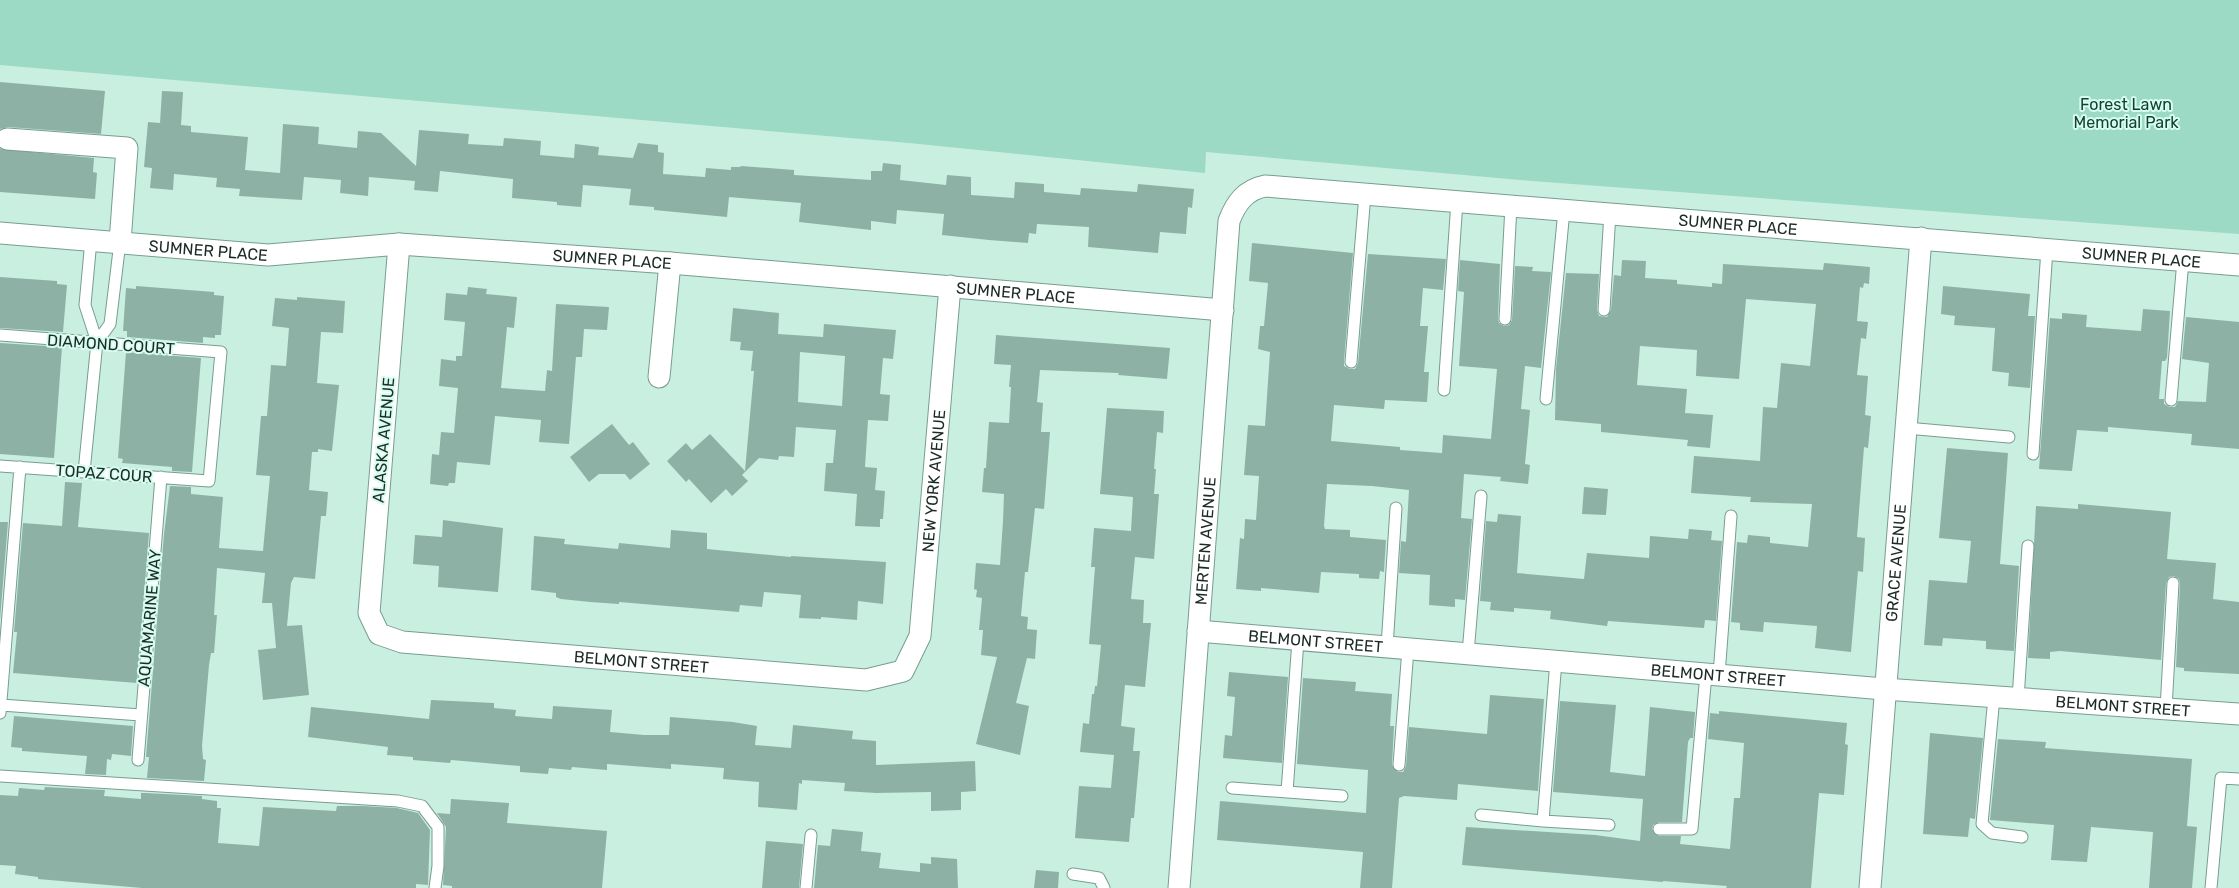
<svg xmlns="http://www.w3.org/2000/svg" width="2239" height="888" font-family="Rubik,sans-serif">
  <style>
    .green { fill: #9cdac5 }
    .building { fill: #8db2a5; fill-rule: evenodd }
    .lines { fill: none; stroke-linecap: round; stroke-linejoin: round }
    .service-casing { stroke: #789d90; stroke-width: 13 }
    .minor-casing { stroke: #789d90; stroke-width: 23 }
    .service { stroke: #fff; stroke-width: 11 }
    .minor { stroke: #fff; stroke-width: 21 }
    .labels { text-anchor: middle; stroke-width: 4; stroke-linejoin: round; paint-order: stroke }
    .park-label { font-size: 16px; fill: #124134; stroke: #d6fdef }
    .street-label { font-size: 16px; fill: #1c2b26; stroke: #d6fdef }
  </style>
  <rect width="100%" height="100%" fill="#c9efe1"/>
  <!-- green -->
  <path class="green" d="M0,0H2239V234L1532,181L1206,152L1205,173L909,143L0,65Z"/>
  <!-- building -->
  <path class="building" d="M0,82L105,91L101,134L8,127L0,129Z
    M162,91L183,92L181,125L191,126V132L248,137L245,170L280,173L283,124L319,127L318,144L357,148L358,131L381,133L416,166L419,130L469,134L468,144L503,146L504,138L541,141L540,155L574,158L575,144L599,147L598,155L633,158L638,143L658,145V152L664,153L663,174L705,177L706,168L731,170V167H740L741,166L794,170V175L871,180V171H882L883,163L901,165L900,180L946,185L947,175L971,177V195L1014,198L1015,182L1044,184V192L1080,195L1081,188L1137,192L1138,184L1194,189L1192,208L1188,207L1186,234L1160,232L1158,253L1088,247L1089,227L1037,224L1036,234L1029,233L1028,243L989,240L942,235L944,214L897,210L896,224L871,221V230L799,222L801,203L729,197L727,217L654,210V207L629,205L631,189L583,185L581,207L557,205V202L512,198L513,179L440,171L438,192L414,190L415,181L369,177L368,196L340,193L341,180L304,177L302,200L239,196L240,189L216,187L217,178L174,174L173,190L150,188L152,168L144,167L148,122L160,123Z
    M0,149L94,158L93,172L97,173L95,199L0,192Z
    M1252,243L1353,253L1344,361V366L1350,369H1355L1358,363L1368,254L1446,259L1443,290L1423,288L1420,326H1428L1424,372H1429L1427,402L1385,400L1384,409L1334,405L1331,441L1400,447V450L1442,453L1443,435L1491,439L1497,369L1459,366L1464,292L1458,291L1460,260L1500,264L1498,319L1499,323L1504,326L1509,325L1512,320L1515,266L1533,267L1532,271L1551,272L1541,368L1525,366L1521,409L1530,410L1525,464L1530,465L1528,484L1500,481L1501,477L1464,474L1461,518L1472,519L1465,600L1455,599V607L1429,605L1430,575L1399,573L1401,541L1406,542L1409,490L1372,486L1327,484L1324,526L1325,529L1350,530V537L1386,540L1384,572L1380,571L1379,579L1359,578V574L1321,572L1319,593L1261,588V591L1236,589L1240,538L1244,539L1245,519L1256,520L1259,476L1244,475L1248,425L1265,426L1270,352L1258,349L1260,326H1264L1268,283L1249,281Z
    M1622,260L1646,261L1645,278L1677,280V284L1712,287V283L1722,284L1723,264L1823,270L1824,263L1870,267L1869,284L1864,283L1863,288L1860,287L1857,321L1868,322L1866,339L1861,338L1857,375L1868,376L1865,415L1871,416L1868,448L1864,447L1857,537L1865,538L1863,572L1858,571L1851,652L1815,648L1817,626L1764,622L1763,632L1740,630V623L1731,622L1737,542L1747,543L1748,535L1770,537V543L1808,547L1812,504L1750,502L1751,497L1691,493L1694,456L1760,461L1763,407L1777,408L1781,363L1810,366L1816,304L1746,299L1739,379L1696,376L1697,350L1640,346L1637,385L1687,389L1685,413L1713,415L1710,448L1687,446L1688,440L1601,432V424L1555,420L1556,369L1566,273L1599,274L1597,310L1599,316L1607,317L1611,310L1614,275L1621,276Z
    M0,277L57,281V284L67,285L63,332L0,328Z
    M136,286L214,292V295L224,296L221,335H215V338L203,337V343L127,337V331H123L126,288L136,289Z
    M1943,286L2030,294L2028,316H2035L2030,388L2008,386L2009,373L1992,371L1995,328L1954,325L1955,316L1941,314Z
    M468,287L487,289L486,294L517,297L514,328L507,327L501,388L545,391L547,370L552,371L556,304L609,307L607,330L584,329L582,357H576L569,444L539,442L541,420L495,416L490,465L457,462L455,483H449L448,486L430,484L432,454L439,455L441,432L454,433L458,388L439,386L441,359L456,361V356H462L465,322L444,320L446,293L467,295Z
    M297,297L345,301L343,333L321,332L317,383L339,385L332,451L318,449V452H312L309,490L328,492L326,516H321L315,579L294,577L291,583L287,626L302,625L309,695L263,700L258,650L276,648L272,603H262L265,573L217,568L214,615H217L214,653H211L209,665L202,746L203,759L206,760L204,781L147,778L149,757H146L164,534L170,486L191,487V494L223,497L219,548L263,551L270,476L256,475L261,416H267L271,365L286,366L289,328L272,326L275,298L297,300Z
    M733,308L779,313L778,334L823,337L824,324L896,330L893,359L883,358L880,394L890,395L888,421L868,420L865,467L877,468L875,490L885,491L883,519H880V527L855,526L857,494L824,491L826,463H833L836,430L796,427L794,457L779,456L778,460L759,458L742,475L748,481L732,496L726,489L711,503L689,479L686,482L667,461L686,443L692,450L710,434L745,471L754,371H751L753,351L740,350L741,342L730,341ZM800,352L845,356L842,406L798,402Z
    M2143,309L2170,311L2167,358L2165,361H2162L2159,399H2164V404L2170,407H2175L2178,401L2206,402L2209,363L2182,359L2186,317L2239,322V449L2191,445L2192,434L2108,427V432L2077,430L2072,471L2039,469L2050,318L2062,319V313L2087,315L2086,327L2141,331Z
    M996,335L1170,348L1167,379L1118,375L1119,373L1040,370L1037,402L1043,403L1041,432H1050L1044,509L1035,508L1028,572H1025L1021,616L1028,617L1027,629L1037,630L1035,659L1027,658L1016,703L1029,706L1020,755L976,744L997,657L981,655L983,630H979L982,598L976,597L977,590L974,589L976,563L1000,565L1003,521L1004,494L982,492L984,468H986L989,422L1009,423L1011,387H1009L1011,365L994,364Z
    M0,343L62,347L54,458L0,454Z
    M126,352L201,358L192,472L172,471V467L122,463L123,459L118,458Z
    M1107,408L1164,411L1163,433L1157,432L1154,469H1156L1154,494H1159L1154,559L1135,557L1131,599L1144,600L1143,623H1151L1145,687L1125,685L1121,726L1135,728L1133,751H1140L1134,818H1131L1129,842L1075,838L1079,786L1111,788L1114,755L1080,752L1083,723L1089,724L1092,694H1094L1095,686H1097L1101,645L1089,644L1095,567H1091L1094,528L1131,531L1133,497L1100,494Z
    M612,424L629,445L633,442L650,464L630,480L625,474H599L589,482L570,457Z
    M1947,448L2008,453L2000,564L2019,566L2014,651L1986,649V641L1943,638L1942,646L1924,645L1929,580L1967,583L1971,541L1939,538Z
    M65,482L82,483L78,527L149,533L137,683L13,673L17,632H14L23,523L62,526Z
    M1584,487L1608,489L1606,515L1582,514Z
    M2078,504L2171,512L2167,559L2216,563L2213,599L2239,602V674L2184,671V668L2176,667L2180,583L2179,579L2174,576L2169,577L2166,583L2161,660L2060,651L2050,652V659L2028,658L2036,506L2078,509Z
    M1498,514L1521,516L1517,573L1584,579L1587,553L1649,558L1650,536L1688,539L1689,529L1712,531L1711,540L1722,541L1716,621L1705,620L1704,628L1608,621L1607,626L1550,619L1551,611L1514,608V612L1490,610L1491,602L1480,601L1486,521L1497,522Z
    M443,520L503,528L498,592L438,587L439,566L413,564L415,535L442,537Z
    M0,522H8L0,620Z
    M671,530L707,533V549L791,557V556L886,562L883,604L858,601L857,620L821,617V619L799,618L801,595L764,592L762,607L740,605L739,612L619,602V604L590,602L561,599L556,597V593L531,590L534,536L565,539L564,544L618,549L619,543L670,548Z
    M1229,672L1288,677L1282,763L1223,758L1225,735L1232,736L1235,697L1227,696Z
    M1303,678L1356,682L1355,691L1392,694L1390,726H1394L1392,765L1398,772H1403L1406,766L1409,727L1487,734L1490,695L1544,699L1538,791L1458,784L1457,800L1404,796L1399,798L1392,888H1360L1363,852L1217,840L1220,801L1366,813L1368,770L1297,764Z
    M431,700L494,703V708L516,710L515,716L552,719L553,706L612,710L610,732L644,735H669L670,717L733,722L757,726L755,745L791,748L793,725L853,731L852,739L876,741V765L975,761L976,791L961,792V810L931,811V792L876,793L844,791L845,783L802,780V784L799,783L797,810L758,807L759,782L723,779L724,768L671,764V769L607,764V770L572,767L571,770L549,768L548,774L520,772V766L451,760L450,763L413,760V757L387,755L388,747L308,737L311,707L429,719Z
    M1560,701L1616,705L1610,772L1645,776L1650,707L1695,712L1693,738H1690L1688,742L1682,822H1659L1653,825L1652,829L1659,836H1681L1680,844L1730,849L1734,798H1740L1744,743L1708,739L1710,713L1719,714V711L1847,723L1845,744L1848,745L1844,795L1819,793L1811,888H1726L1727,886L1663,881V882L1462,865L1466,827L1595,835L1640,841L1643,799L1553,792Z
    M14,716L133,726L131,756L112,754L111,760L107,759L106,775L85,774L87,756L22,751V748L11,747Z
    M1930,733L1983,738L1975,819L1970,818L1968,837L1923,834Z
    M1998,739L2046,742L2045,748L2192,759L2187,826L2197,827L2192,888H2149L2153,832L2091,827L2087,862L2051,860L2054,825L1990,820Z
    M45,787L105,790L104,796L141,799V793H146L202,796V799L217,801V808H221L218,843L259,846L263,807L336,811L337,806H363L397,808L418,813L430,830L428,885L416,884V888H142L38,879V877L15,874L16,866L0,865V795L18,796L19,788L44,790Z
    M451,799L509,803L507,823L607,831L602,888H452V886L443,885L446,827L437,813L450,814Z
    M832,829L863,832L861,851L881,853L879,868L920,872V863L931,864V857L957,859L958,888H814L818,845L830,846Z
    M766,841L803,844L799,888H762Z
    M1036,870L1059,872L1058,888H1034Z"/>
  <g class="lines">
    <defs>
      <path id="service" d="M1604,310L1610,213
        M1505,319L1511,206
        M0,335L221,352L209,481L0,466
        M97,342L110,324L120,242
        M1351,362L1365,194
        M1444,390L1457,201
        M1546,399L1564,210
        M2171,400L2183,260
        M1906,428L2009,437
        M2033,454L2047,249
        M84,472L97,342L85,305L91,240
        M1387,647L1396,508
        M1468,654L1481,496
        M1556,661L1543,821L1609,825
        M1719,675L1731,516
        M1994,697L1982,824L1992,833L2022,837
        M2018,699L2028,546
        M1,705L141,715
        M2166,709L2173,583
        M0,713L20,467
        M138,760L161,477
        M1399,765L1408,649
        M0,776L398,801L422,806L438,827V866L435,888
        M1232,788L1342,796
        M1287,792L1298,640
        M1481,815L1543,821
        M1659,829H1692L1706,674
        M1073,874L1099,878L1104,888
        M806,888L811,835
        M2211,888L2221,778L2239,779"/>
      <g id="minor">
        <path d="M7,139L127,148L120,242"/>
        <path id="s1" d="M0,233L268,255L399,244L670,263L1223,310"/>
        <path id="s2" d="M399,244L369,613L379,634L402,642L866,680L903,671L920,636L950,286"/>
        <path d="M659,377L670,263"/>
        <path id="s3" d="M1198,631L1884,689L2239,714"/>
        <path id="s4" d="M1179,888L1229,221C1236,203 1245,190 1265,186L2239,265"/>
        <path id="s5" d="M1870,888L1921,238"/>
      </g>
    </defs>
    <!-- service casing -->
    <use href="#service" class="service-casing"/>
    <!-- minor casing -->
    <use href="#minor" class="minor-casing"/>
    <!-- service -->
    <use href="#service" class="service"/>
    <!-- minor -->
    <use href="#minor" class="minor"/>
  </g>
  <g class="labels">
    <!-- park labels -->
    <g class="park-label">
      <text x="2126" y="110">Forest Lawn<tspan x="2126" dy="18">Memorial Park</tspan></text>
    </g>
    <!-- street labels -->
    <g class="street-label">
      <text dy="6" stroke="none"><textPath href="#s4" startOffset="1196">SUMNER PLACE</textPath></text>
      <text dy="6" stroke="none"><textPath href="#s1" startOffset="209">SUMNER PLACE</textPath></text>
      <text dy="6" stroke="none"><textPath href="#s4" startOffset="1601">SUMNER PLACE</textPath></text>
      <text dy="6" stroke="none"><textPath href="#s1" startOffset="614">SUMNER PLACE</textPath></text>
      <text dy="6" stroke="none"><textPath href="#s1" startOffset="1019">SUMNER PLACE</textPath></text>
      <text transform="translate(111 344) rotate(4)" y="6">DIAMOND COURT</text>
      <text transform="translate(383 440) rotate(-85)" y="6">ALASKA AVENUE</text>
      <text transform="translate(104 473) rotate(4)" y="6">TOPAZ COUR</text>
      <text dy="6" stroke="none"><textPath href="#s2" startOffset="1116">NEW YORK AVENUE</textPath></text>
      <text dy="6" stroke="none"><textPath href="#s4" startOffset="348">MERTEN AVENUE</textPath></text>
      <text dy="6" stroke="none"><textPath href="#s5" startOffset="326">GRACE AVENUE</textPath></text>
      <text transform="translate(149 618) rotate(-85)" y="6">AQUAMARINE WAY</text>
      <text dy="6" stroke="none"><textPath href="#s3" startOffset="118">BELMONT STREET</textPath></text>
      <text dy="6" stroke="none"><textPath href="#s2" startOffset="658">BELMONT STREET</textPath></text>
      <text dy="6" stroke="none"><textPath href="#s3" startOffset="522">BELMONT STREET</textPath></text>
      <text dy="6" stroke="none"><textPath href="#s3" startOffset="928">BELMONT STREET</textPath></text>
    </g>
  </g>
</svg>
